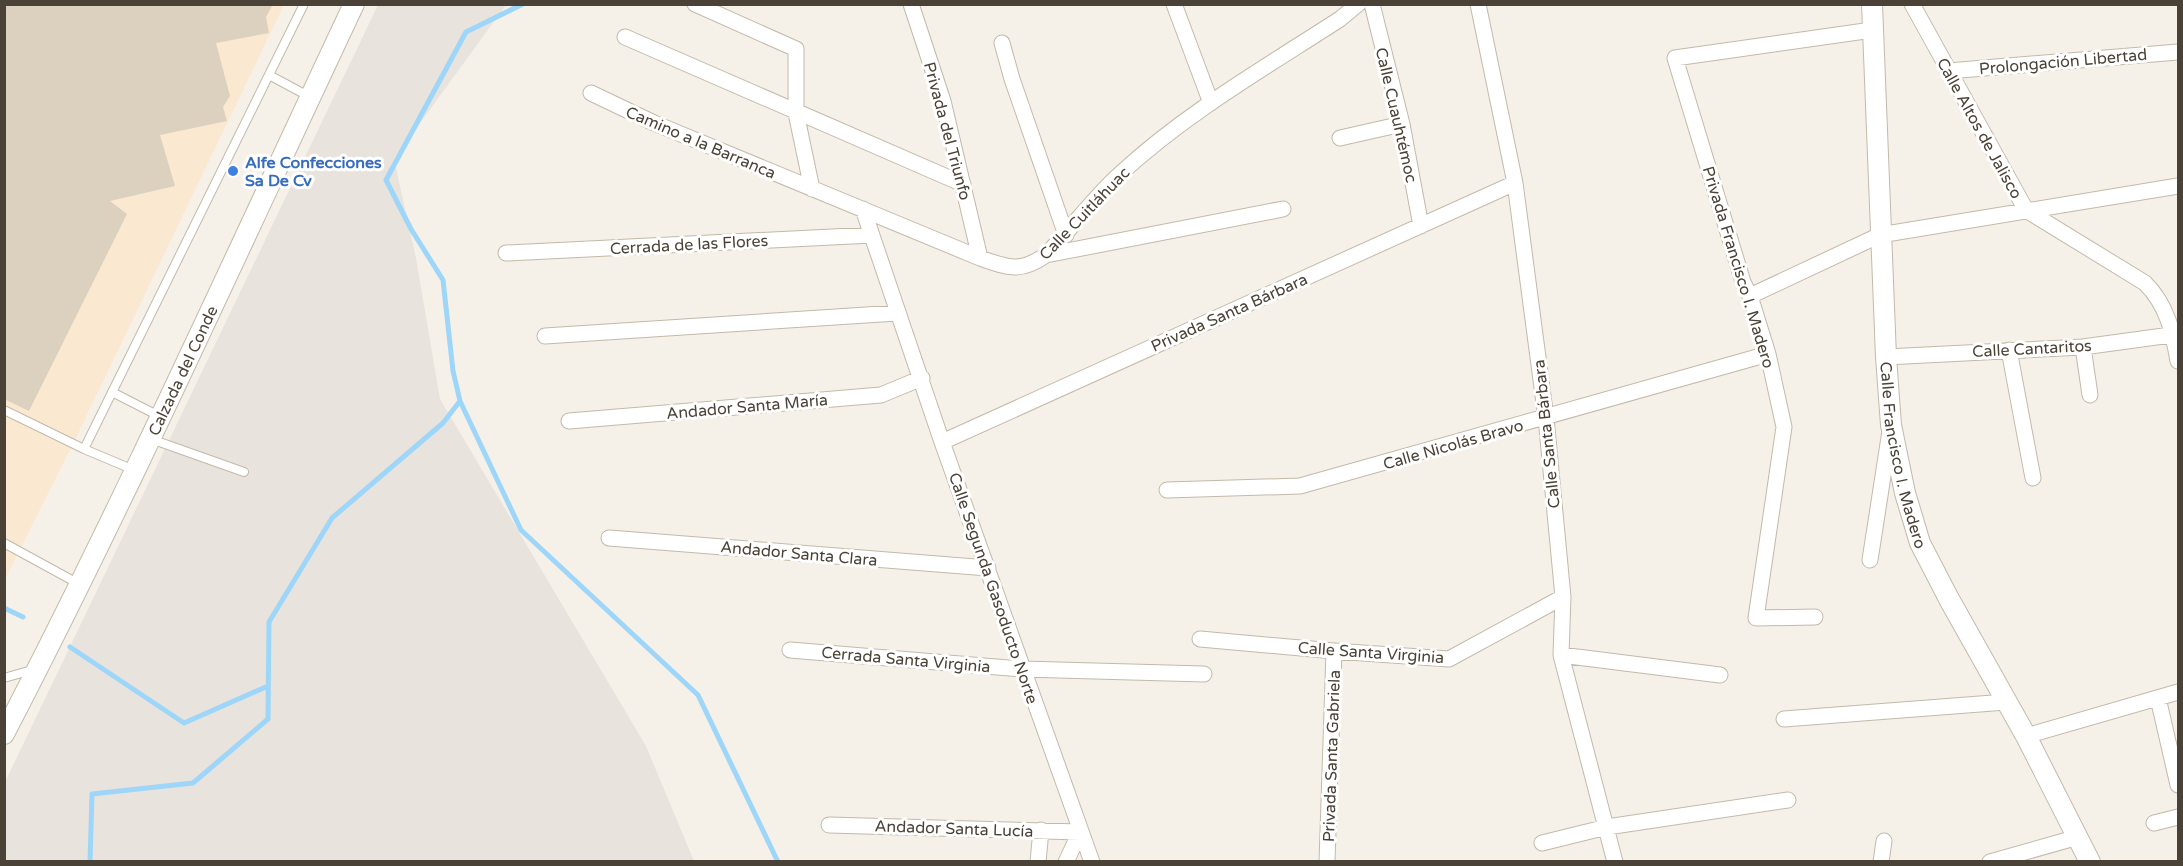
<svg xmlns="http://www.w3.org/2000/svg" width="2183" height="866" font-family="'Varela Round',sans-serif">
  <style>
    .commercial { fill: #fae8d1 }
    .industrial { fill: #e8e3dd }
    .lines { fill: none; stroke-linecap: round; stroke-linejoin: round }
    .stream { stroke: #9ed6f9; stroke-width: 5 }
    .building { fill: #dcd0bf }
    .service-casing { stroke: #c3b9a9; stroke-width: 10 }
    .minor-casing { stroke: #c3b9a9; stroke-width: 17 }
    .tertiary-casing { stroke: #c3b9a9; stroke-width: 22 }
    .service { stroke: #fff; stroke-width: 8 }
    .minor { stroke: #fff; stroke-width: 15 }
    .tertiary { stroke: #fff; stroke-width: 20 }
    .shop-dot { fill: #3f7fe0; stroke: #fff; stroke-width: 2 }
    .labels { text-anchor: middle; stroke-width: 6; stroke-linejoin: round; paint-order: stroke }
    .street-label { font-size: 16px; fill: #4a4236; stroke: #fff }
    .shop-label { font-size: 16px; font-weight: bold; fill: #366cbe; stroke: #fff; text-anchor: start }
  </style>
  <rect width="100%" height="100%" fill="#f6f1e8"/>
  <!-- commercial -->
  <path class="commercial" d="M5,5H284L73,444L5,579Z"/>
  <!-- industrial -->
  <path class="industrial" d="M378,5H506L394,159L416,258L440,399L646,746L694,861H5L4,784Z"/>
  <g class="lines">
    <!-- stream -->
    <path class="stream" d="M523,4L466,32L386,180L411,229L443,280L453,371L460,401L521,530L698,695L778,862
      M4,608L23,617
      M70,647L184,723L268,686
      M90,862L92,794L193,783L268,719L269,622L332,518L443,423L460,401"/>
  </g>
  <!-- building -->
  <path class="building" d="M4,4H273L266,17L269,33L216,43L230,96L223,107L227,121L160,135L175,186L110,201L127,214L29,411L4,399Z"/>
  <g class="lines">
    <defs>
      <path id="service" d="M269,75L310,97
        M112,392L159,416
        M4,410L84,449
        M151,439L244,472
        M134,470L84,449L304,4
        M4,543L79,584
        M4,678L32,670"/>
      <path id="minor" d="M695,4L796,49V113L812,189
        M911,4L943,101L980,258
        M1174,4L1211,103
        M1372,4L1402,124L1421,226
        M1478,4L1515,183L1546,418L1563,597L1561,655L1615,862
        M1912,4L2026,210L2145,283C2167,305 2173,332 2178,361
        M625,37L963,184
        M1002,43L1012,79L1066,235
        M1948,71L2178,52
        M591,93L654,123L980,258C1008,268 1020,273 1046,255C1071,229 1094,197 1120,174C1186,113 1266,67 1340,19L1358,4
        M1340,138L1402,124
        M863,209L942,442L1092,862
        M506,253L872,235
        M1046,255L1283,209
        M1750,296L1880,235L2178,186
        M545,336L897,313
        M2083,347L2090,395
        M2009,350L2033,478
        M1886,357L2083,347L2178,334
        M569,421L881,395L922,378
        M942,442L1515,183
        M1167,490L1300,486L1768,354
        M609,538L988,568
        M1870,560L1890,431
        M1815,617L1756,618L1784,427L1768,354L1750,296L1743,282L1675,58L1872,30
        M1200,639L1334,651L1449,659L1563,597
        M790,650L1022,669L1204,674
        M1561,655L1720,675
        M2158,698L2178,785
        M1784,719L2006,702
        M2026,736L2178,692
        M2154,823L2178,817
        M829,825L1080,832L1066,862
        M1542,843L1607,827L1788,800
        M1038,862L1041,830
        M1327,862L1334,651
        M1881,862L1884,841
        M1990,862L2078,837"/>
      <g id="tertiary">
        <path id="s1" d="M1872,4L1886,357L1891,425L1905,493L1920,543L1949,599L2026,736L2090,862"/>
        <path id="s2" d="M4,734C128,495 239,248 354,4"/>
      </g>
    </defs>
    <!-- service casing -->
    <use href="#service" class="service-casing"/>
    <!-- minor casing -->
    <use href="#minor" class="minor-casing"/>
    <!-- tertiary casing -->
    <use href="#tertiary" class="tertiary-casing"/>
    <!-- service -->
    <use href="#service" class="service"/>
    <!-- minor -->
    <use href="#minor" class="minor"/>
    <!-- tertiary -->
    <use href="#tertiary" class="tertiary"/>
  </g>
  <!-- markers -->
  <circle class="shop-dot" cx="233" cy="171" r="6"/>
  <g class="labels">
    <!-- street labels -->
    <g class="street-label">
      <text transform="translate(2063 61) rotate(-5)" y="6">Prolongación Libertad</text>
      <text transform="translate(1397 115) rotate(77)" y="6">Calle Cuauhtémoc</text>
      <text transform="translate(1980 128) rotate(61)" y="6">Calle Altos de Jalisco</text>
      <text transform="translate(948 131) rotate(75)" y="6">Privada del Triunfo</text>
      <text transform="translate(701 142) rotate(23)" y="6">Camino a la Barranca</text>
      <text transform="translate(1084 213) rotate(-46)" y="6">Calle Cuitláhuac</text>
      <text transform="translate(689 244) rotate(-3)" y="6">Cerrada de las Flores</text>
      <text transform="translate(1739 267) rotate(73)" y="6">Privada Francisco I. Madero</text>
      <text transform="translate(1229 312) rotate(-24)" y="6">Privada Santa Bárbara</text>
      <text transform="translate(2032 348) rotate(-3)" y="6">Calle Cantaritos</text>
      <text dy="6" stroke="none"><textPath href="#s2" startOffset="405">Calzada del Conde</textPath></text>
      <text transform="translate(747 406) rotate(-5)" y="6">Andador Santa María</text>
      <text transform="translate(1546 434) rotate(-96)" y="6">Calle Santa Bárbara</text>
      <text transform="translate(1453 444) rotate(-16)" y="6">Calle Nicolás Bravo</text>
      <text dy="6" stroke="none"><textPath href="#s1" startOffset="453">Calle Francisco I. Madero</textPath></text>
      <text transform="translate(799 553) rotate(5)" y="6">Andador Santa Clara</text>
      <text transform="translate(994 588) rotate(71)" y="6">Calle Segunda Gasoducto Norte</text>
      <text transform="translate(1371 652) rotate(4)" y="6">Calle Santa Virginia</text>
      <text transform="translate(906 659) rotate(5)" y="6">Cerrada Santa Virginia</text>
      <text transform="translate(1331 756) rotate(-88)" y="6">Privada Santa Gabriela</text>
      <text transform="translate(954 828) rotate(2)" y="6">Andador Santa Lucía</text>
    </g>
    <!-- shop labels -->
    <g class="shop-label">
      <text x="245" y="168">Alfe Confecciones<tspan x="245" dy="18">Sa De Cv</tspan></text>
    </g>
  </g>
  <!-- border -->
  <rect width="2183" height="866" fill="none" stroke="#4a4236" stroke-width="12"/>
</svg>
